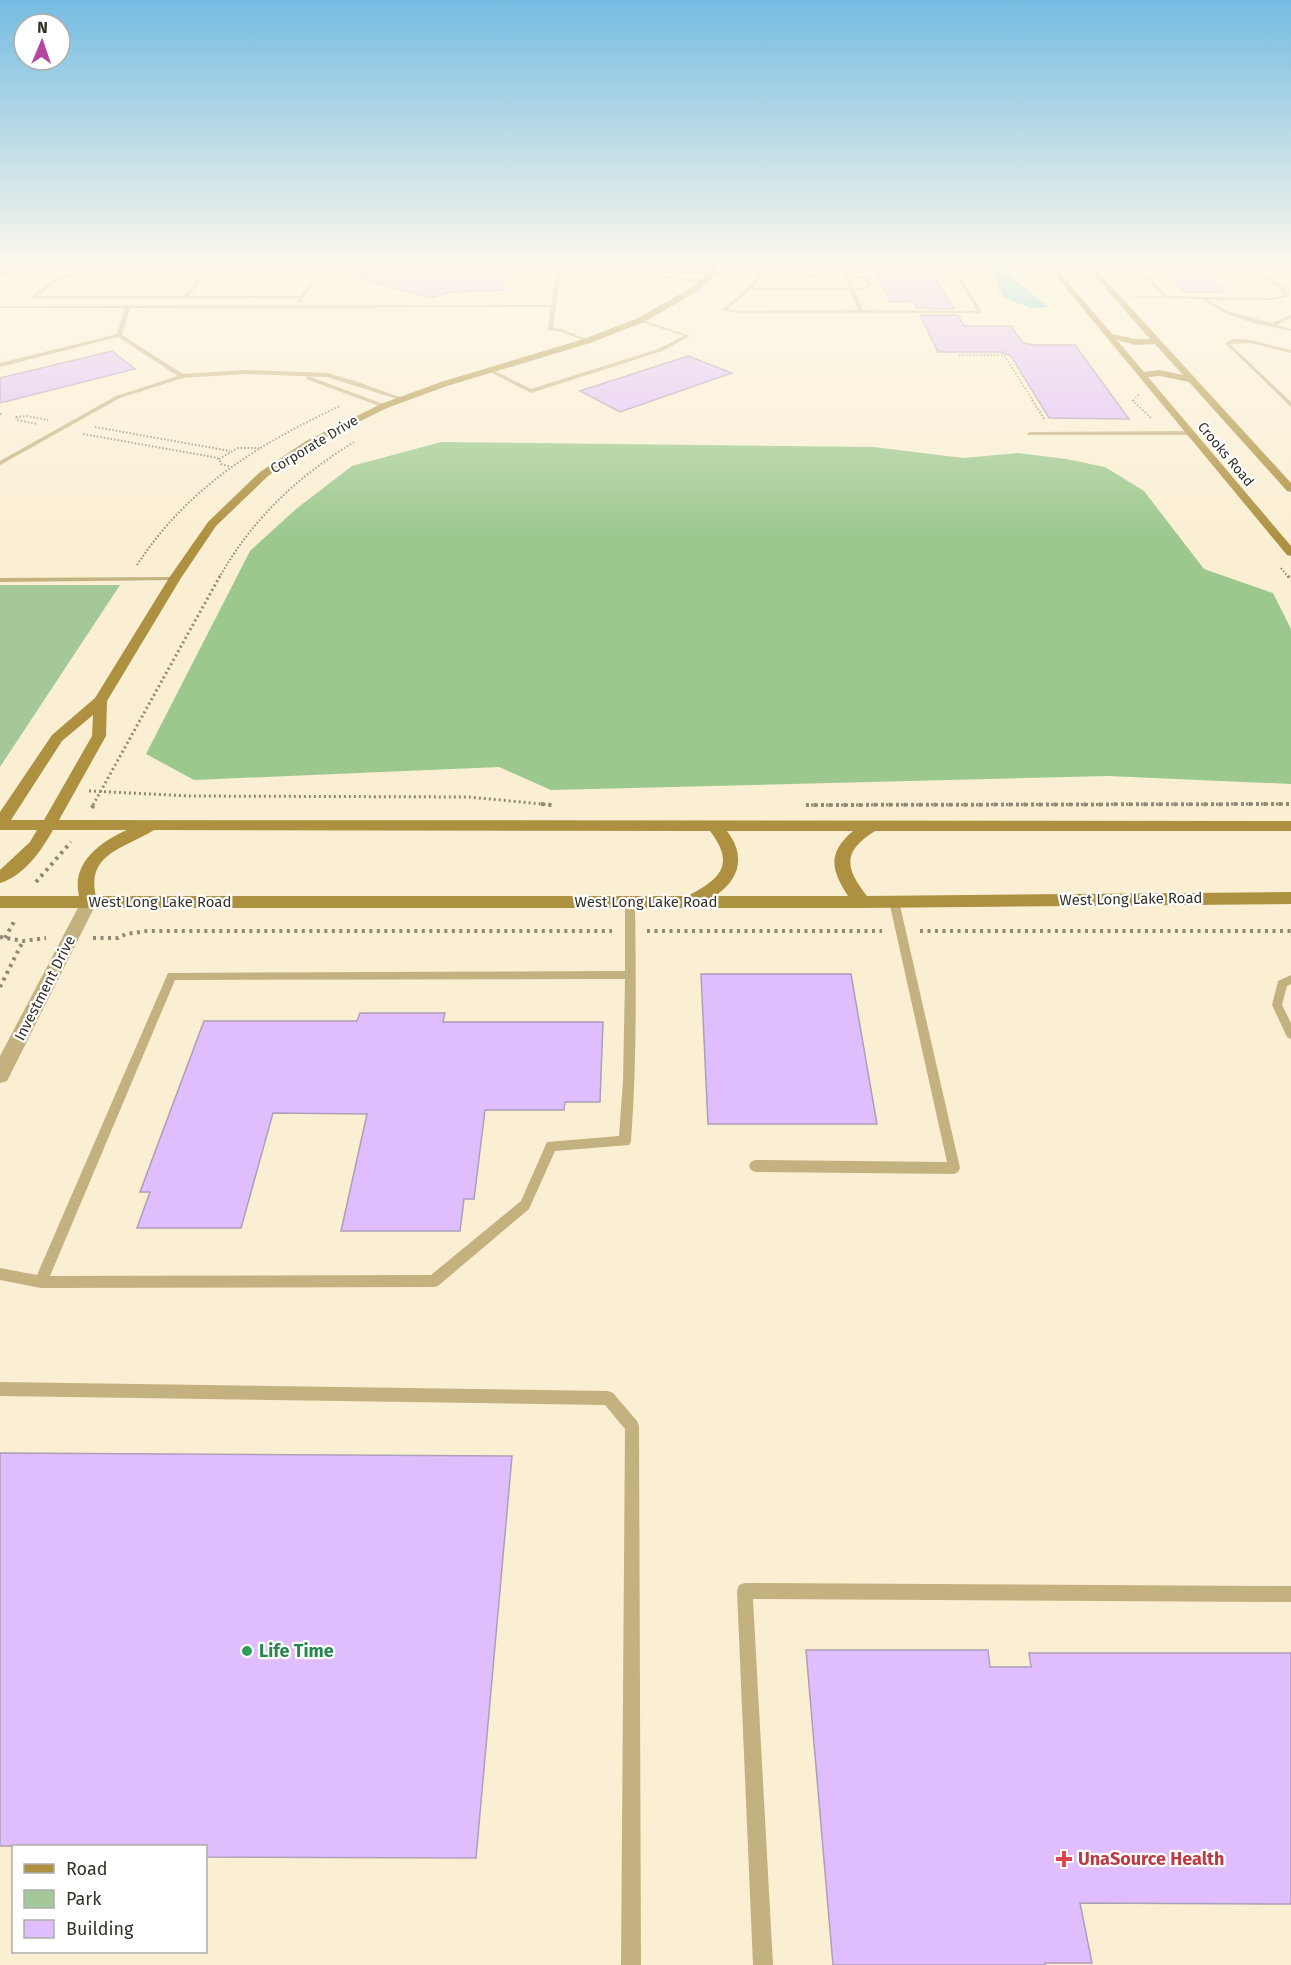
<svg xmlns="http://www.w3.org/2000/svg" width="1291" height="1965" font-family="'Fira Sans',sans-serif">
  <style>
    .green { fill: #a5c89a }
    .forest { fill: #9cc88e }
    .water { fill: #68c8d9 }
    .building { fill: #e0befd; stroke: #ac9fb8; stroke-width: 1.5 }
    .lines { fill: none; stroke-linecap: round; stroke-linejoin: round }
    .path-far3 { stroke: #908976; stroke-width: 1.5; stroke-dasharray: 1.5 2; stroke-linecap: butt }
    .path-far2 { stroke: #908976; stroke-width: 2; stroke-dasharray: 1.5 2; stroke-linecap: butt }
    .path-far1 { stroke: #908976; stroke-width: 3; stroke-dasharray: 2 3; stroke-linecap: butt }
    .path { stroke: #908976; stroke-width: 4; stroke-dasharray: 3 4.5; stroke-linecap: butt }
    .lane { fill: #c4b180; fill-rule: evenodd }
    .street { fill: #c4b180; fill-rule: evenodd }
    .secondary { fill: #ad9141; fill-rule: evenodd }
    .leisure-dot { fill: #2e9e5b; stroke: #fff; stroke-width: 2 }
    .health-dot { fill: #e0444e; stroke: #fff; stroke-width: 2 }
    .labels { text-anchor: middle; stroke-width: 4.5; stroke-linejoin: round; paint-order: stroke }
    .far-street-label { font-size: 14px; fill: #353126; stroke: #fff }
    .street-label { font-size: 15px; fill: #353126; stroke: #fff }
    .near-leisure-label { font-size: 18px; font-weight: bold; fill: #27864d; stroke: #fff; text-anchor: start }
    .near-health-label { font-size: 18px; font-weight: bold; fill: #be3a42; stroke: #fff; text-anchor: start }
  </style>
  <rect width="100%" height="100%" fill="#faefd3"/>
  <!-- green -->
  <path class="green" d="M0,585H120L0,767Z"/>
  <!-- forest -->
  <path class="forest" d="M441,442L874,447L963,458L1018,453L1066,459L1105,467L1144,491L1204,569L1273,593L1291,629V784L1108,776L551,790L499,767L194,780L146,754L250,551L296,509L352,466Z"/>
  <!-- water -->
  <path class="water" d="M989,268C992,268 995,267 999,268C1003,269 1042,302 1048,307L1031,308L1004,298L998,289L996,278Z"/>
  <!-- building -->
  <path class="building" d="M873,266H928L954,309L917,308L914,301L890,302Z
    M503,271L504,290L451,292L431,298L357,277V273Z
    M1165,274H1203L1225,292H1184Z
    M920,315H958L964,326H1011L1022,342L1032,345H1075L1129,419L1049,418L1011,356L1001,352H938Z
    M112,351L135,369L0,403V378Z
    M688,356L732,373L620,412L580,391Z
    M701,974H851L877,1124H708Z
    M360,1013H445L443,1022H603L600,1102H565L564,1110H485L474,1199H464L460,1231H341L367,1114L273,1113L241,1228H137L150,1192H140L204,1021H357Z
    M0,1453L512,1456L476,1858L206,1857V1846H0Z
    M806,1650H988L990,1667H1031L1029,1653H1291V1904L1080,1903L1092,1963H1045V1965H833Z"/>
  <g class="lines">
    <!-- path-far3 -->
    <path class="path-far3" d="M959,355H1004L1033,401
      M1133,401L1139,394"/>
    <!-- path-far2 -->
    <path class="path-far2" d="M1032,400L1045,420
      M1134,400L1133,401L1151,418
      M0,414L3,415
      M16,417L26,416L48,420
      M16,417L17,420L37,424
      M95,427L230,451
      M83,434L213,457L219,459L221,464L231,467
      M219,459L238,448H259
      M137,565C188,487 257,445 340,406
      M1281,568L1289,578
      M219,578C252,519 297,477 354,442"/>
    <!-- path-far1 -->
    <path class="path-far1" d="M1288,576L1291,580
      M89,791L191,796L469,797L552,805
      M93,805L220,576
      M806,805L1291,804"/>
    <!-- path -->
    <path class="path" d="M541,804L552,805
      M806,805L1291,804
      M92,808L94,804
      M36,882L71,842
      M647,931H882
      M920,931H1291
      M0,937L23,941L46,938
      M5,938L15,920
      M93,938H118L126,934L147,931H612
      M0,987L23,941"/>
    <!-- lane -->
    <path class="lane" d="M107,263H114L56,282L38,296H183L211,263H216L188,296H301L324,263H328L299,303L297,302L299,298H33L31,297L52,280Z
      M512,263L557,267L558,263H562L561,267L759,274L763,263H767L764,274L844,275L842,263H846L848,275L868,277L872,285L863,290H855L863,310L977,311L948,263H952L982,312L980,313H737L722,310L747,288L758,276L561,269L553,328L561,329L589,340V342L558,331L548,330L551,307L130,308L122,335L183,374L244,370L327,373L355,381L405,399L400,400L327,377L244,374L183,378L120,398L0,465V461L116,396L178,376L118,337L0,367V363L117,334L125,308H0V306L551,305L557,269ZM762,276L845,277L849,288H752ZM849,277L864,279L868,284L860,288H853ZM750,290H850L858,310L737,311L728,309Z
      M1248,269L1266,273L1289,292V296L1273,300H1208L1230,312L1272,323L1291,315V318L1277,325L1291,329V331C1261,324 1227,320 1203,299L1114,297L1163,296L1139,272L1140,270ZM1248,271L1262,275L1285,295L1273,298L1168,296L1144,272Z
      M668,276L703,281L705,282L703,283L666,278Z
      M639,319L690,336L662,351L531,393L486,370L491,369L531,389L658,349L684,336L639,321Z
      M1234,339L1250,340L1291,350V353L1250,343L1230,344L1291,402V407L1225,343Z
      M308,376L386,405L387,406L382,407L306,379Z
      M1030,432L1191,431L1194,433L1191,435H1028L1027,434Z
      M177,577V579L175,580L0,582V578Z
      M894,897L899,901L960,1168L958,1172L954,1174L755,1172L751,1170L749,1166L751,1162L755,1160L947,1162L889,901Z
      M630,898L635,902C636,982 637,1061 631,1141L629,1145L555,1151L529,1209L438,1286L433,1287L41,1288L0,1280V1268L37,1275L168,973L625,971V902ZM625,979L623,1081L619,1136L547,1142L521,1201L431,1275L50,1276L175,980Z
      M1291,975V984L1287,986L1282,1005L1291,1023V1039L1287,1037L1272,1005L1278,981Z
      M0,1382L608,1391L613,1393L637,1421L639,1426L641,1965H621L625,1429L605,1405L0,1396Z
      M745,1583L1291,1586V1602L753,1599L773,1965H753L737,1591L739,1585Z"/>
    <!-- street -->
    <path class="street" d="M31,263H43L0,276V272Z
      M89,896L95,898L97,902L7,1081L0,1083V1056L81,902L83,898Z"/>
    <!-- secondary -->
    <path class="secondary" d="M713,263H720L711,279L698,291L644,322L590,343L447,386L387,408L312,445L268,476L216,526L181,578L107,701L106,736L59,820L1291,821V831H875C843,851 844,867 867,896L1291,892V904L862,908H0V896H79C71,863 100,842 127,830H53C41,851 24,876 0,883V870L30,842L37,830H0V812L52,735L95,698L169,578L208,522L260,472L306,441L381,404L441,382L584,339L638,318L692,287L705,276ZM93,715L92,736L44,820H11L62,741ZM154,830L710,831C736,865 720,879 688,896H96C85,853 128,847 154,830ZM727,831H853C827,853 831,870 848,896H715C740,879 746,856 727,831Z
      M1045,263H1052L1112,334L1135,339H1150L1083,263H1090L1291,483V492L1287,491L1189,382L1160,376L1148,377L1291,546V556L1287,555ZM1117,340L1135,345L1155,344L1183,375L1160,370L1144,372Z"/>
  </g>
  <!-- sky -->
  <linearGradient id="sky" x2="0" y2="1"><stop stop-color="#75bce2"/><stop offset="0.49" stop-color="#fdf8eb"/><stop offset="1" stop-color="#fdf8eb" stop-opacity="0"/></linearGradient>
  <rect width="1291" height="538" fill="url(#sky)"/>
  <!-- markers -->
  <circle class="leisure-dot" cx="247" cy="1651" r="6"/>
  <path class="health-dot" d="M1061 1850h6v6h6v6h-6v6h-6v-6h-6v-6h6z"/>
  <g class="labels">
    <!-- far-street labels -->
    <g class="far-street-label">
      <text transform="translate(314 444) rotate(-31)" y="5">Corporate Drive</text>
      <text transform="translate(1226 454) rotate(50)" y="5">Crooks Road</text>
    </g>
    <!-- street labels -->
    <g class="street-label">
      <text transform="translate(1131 899) rotate(-1)" y="5">West Long Lake Road</text>
      <text x="160" y="907">West Long Lake Road</text>
      <text x="646" y="907">West Long Lake Road</text>
      <text transform="translate(45 988) rotate(-63)" y="5">Investment Drive</text>
    </g>
    <!-- near-leisure labels -->
    <g class="near-leisure-label">
      <text x="259" y="1657">Life Time</text>
    </g>
    <!-- near-health labels -->
    <g class="near-health-label">
      <text x="1078" y="1865">UnaSource Health</text>
    </g>
  </g>
  <!-- legend -->
  <rect x="12" y="1845" width="195" height="108" fill="#ffffff" stroke="#aeada8" stroke-width="1.5"/>
  <rect x="24" y="1864" width="30" height="9" fill="#ad9141" stroke="#aeada8" stroke-width="1.5"/>
  <text x="66" y="1875" font-size="18" fill="#353126">Road</text>
  <rect x="24" y="1890" width="30" height="18" fill="#a5c89a" stroke="#aeada8" stroke-width="1.5"/>
  <text x="66" y="1905" font-size="18" fill="#353126">Park</text>
  <rect x="24" y="1920" width="30" height="18" fill="#e0befd" stroke="#aeada8" stroke-width="1.5"/>
  <text x="66" y="1935" font-size="18" fill="#353126">Building</text>
  <!-- north arrow -->
  <g transform="translate(42 42) rotate(2)"><circle r="28" fill="#ffffff" stroke="#aeada8" stroke-width="1.5"/>
  <path d="M0-4.5L10 22L0 15L-10 22Z" fill="#b546a4"/>
  <text y="-9" font-size="16" font-weight="bold" text-anchor="middle" fill="#353126">N</text>
  </g>
</svg>
